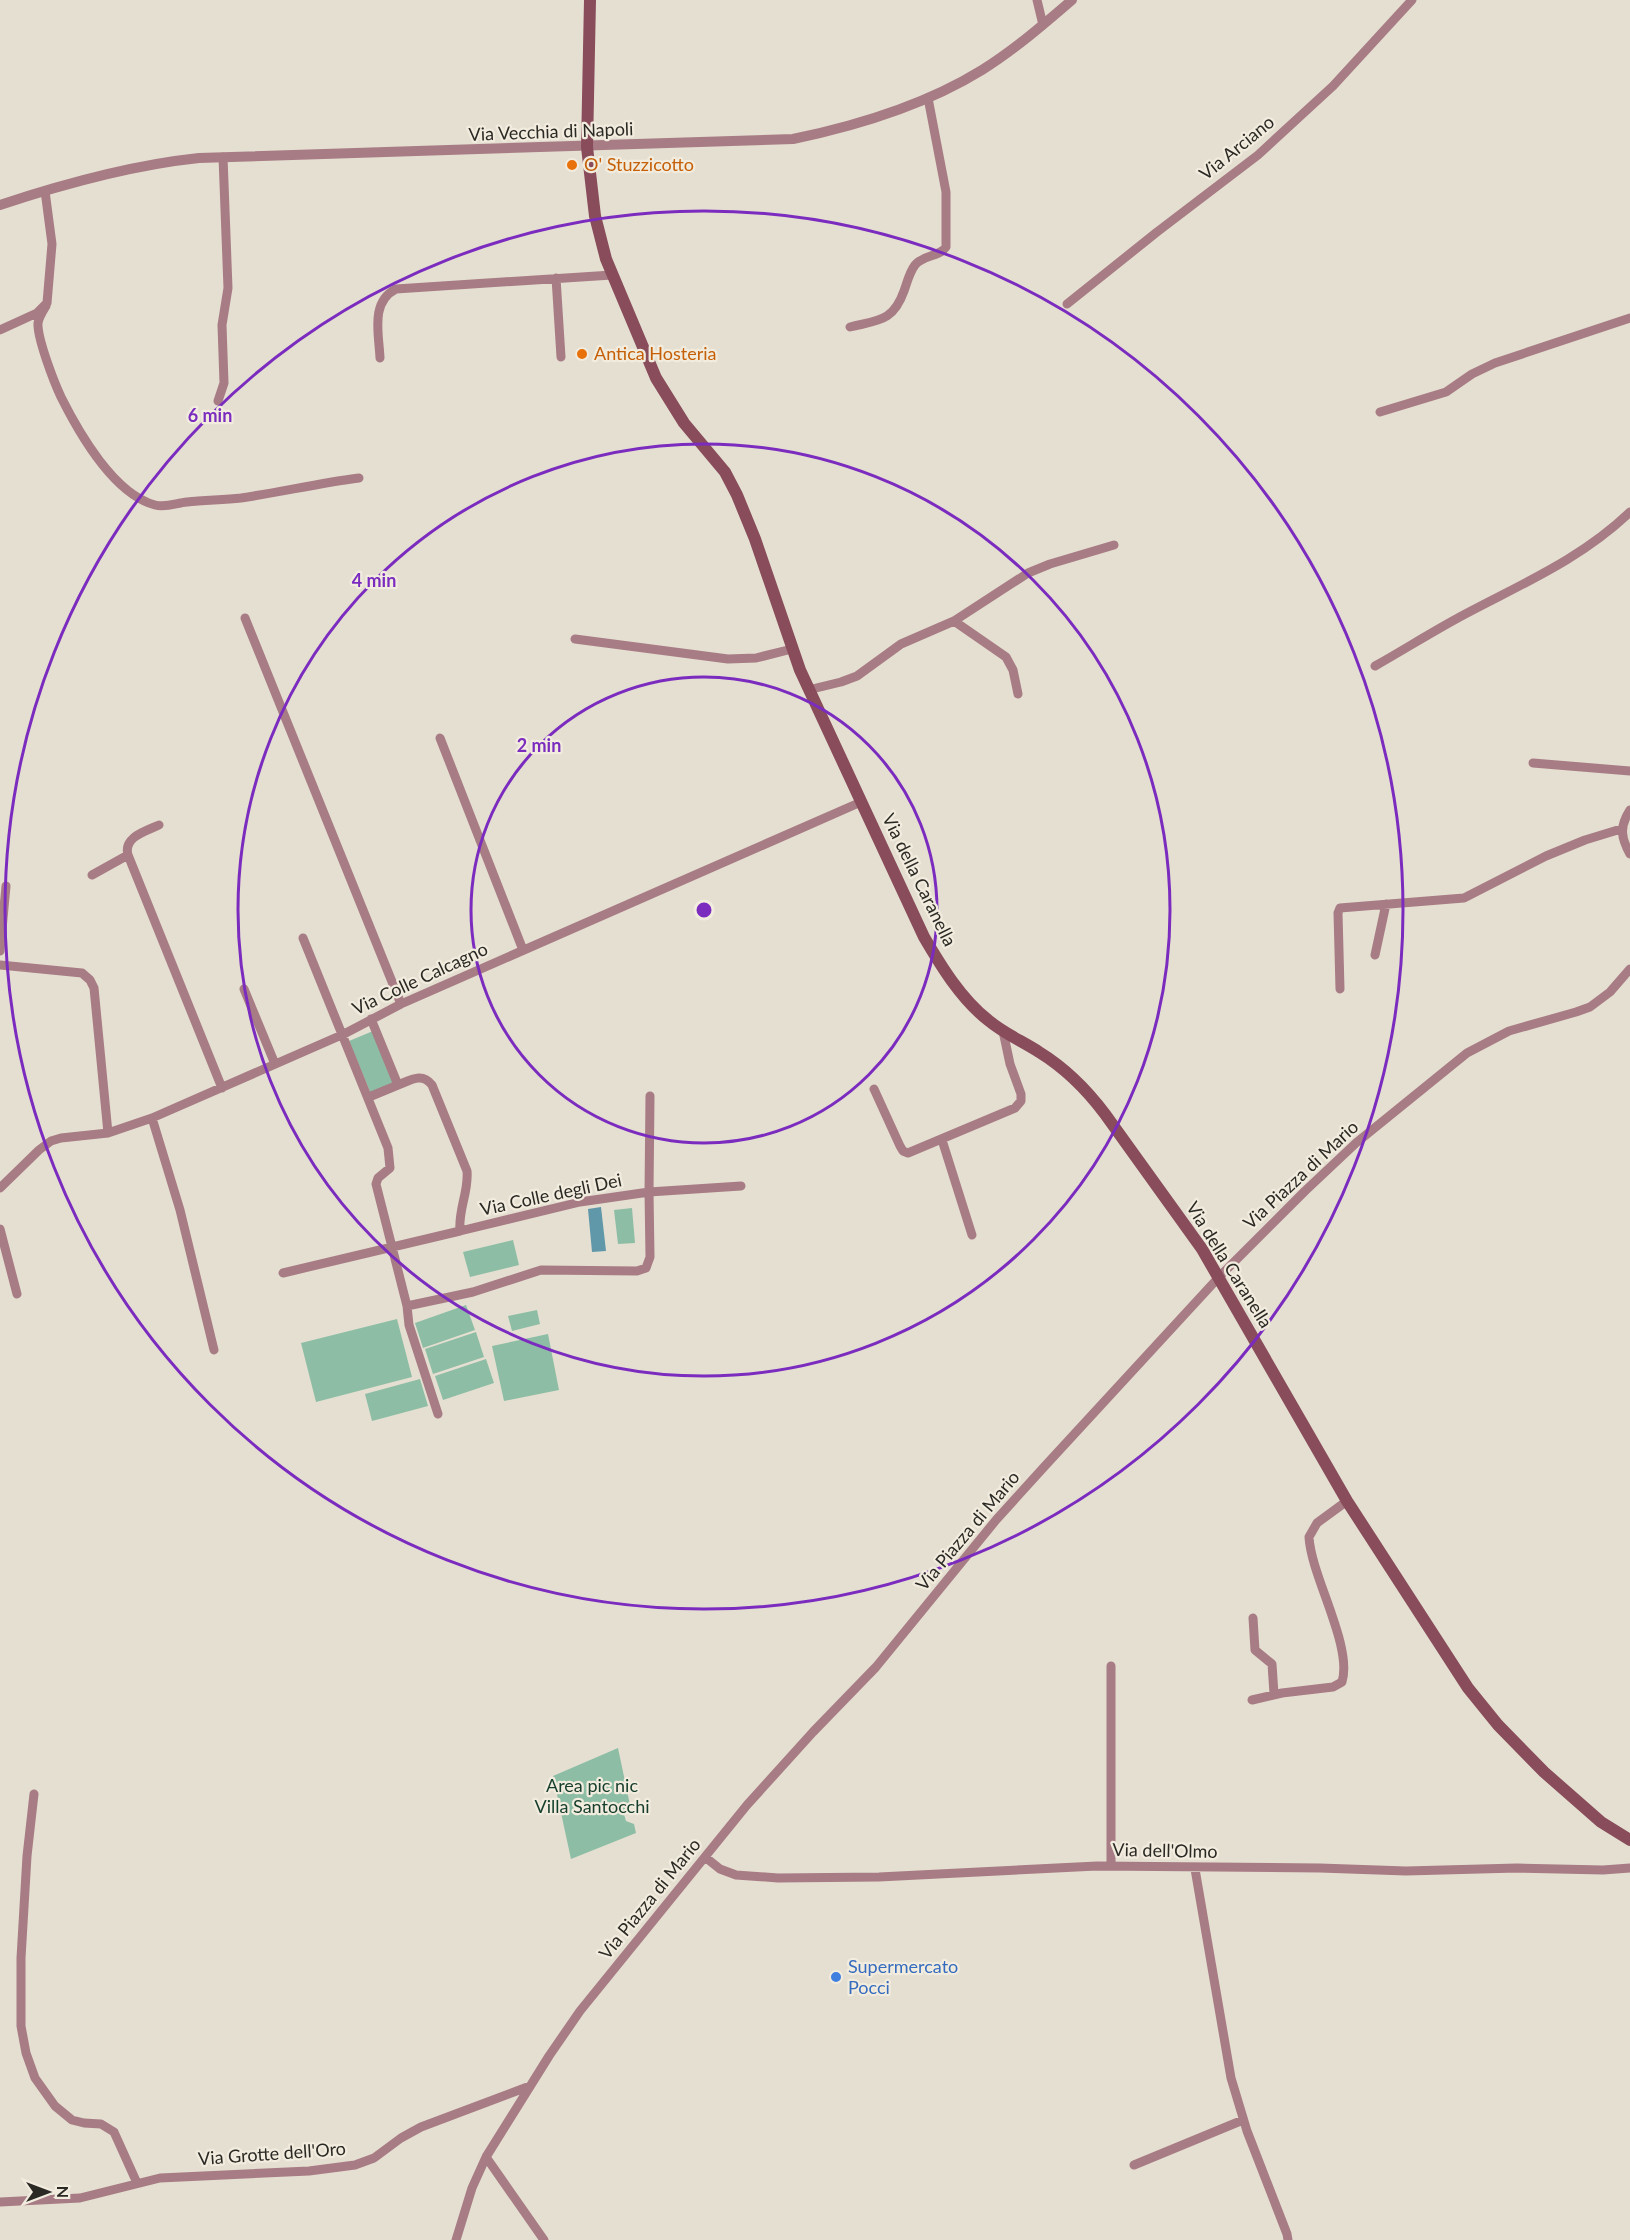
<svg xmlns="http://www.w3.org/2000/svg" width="1630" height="2240" font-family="Lato,sans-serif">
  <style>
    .green { fill: #8dbea5 }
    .water { fill: #6098a9 }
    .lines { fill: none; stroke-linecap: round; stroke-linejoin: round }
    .minor { stroke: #a87c84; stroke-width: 9 }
    .tertiary { stroke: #a87c84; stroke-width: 10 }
    .secondary { stroke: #894c5a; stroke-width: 12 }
    .ring { fill: none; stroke: #7b2cbf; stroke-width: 3 }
    .food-dot { fill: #e8710a; stroke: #f2ecdf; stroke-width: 2 }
    .shop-dot { fill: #3f7fe0; stroke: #f2ecdf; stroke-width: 2 }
    .labels { text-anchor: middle; stroke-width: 4.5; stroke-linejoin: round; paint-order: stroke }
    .street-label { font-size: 18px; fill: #2b2924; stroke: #f2ecdf }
    .food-label { font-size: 18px; fill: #c56008; stroke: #f2ecdf; text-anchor: start }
    .park-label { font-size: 18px; fill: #153d2b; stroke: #f2ecdf }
    .shop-label { font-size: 18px; fill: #366cbe; stroke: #f2ecdf; text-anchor: start }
    .centre { fill: #7b2cbf; stroke: #f2ecdf; stroke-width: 3 }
    .ring-label { font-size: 18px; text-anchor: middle; font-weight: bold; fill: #7b2cbf; stroke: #f2ecdf; stroke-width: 4.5; stroke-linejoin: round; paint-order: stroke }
  </style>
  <rect width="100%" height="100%" fill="#e5dfd2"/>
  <!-- green -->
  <path class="green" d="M373,1031L394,1084L371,1094L349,1041Z
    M632,1208L635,1243L618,1244L614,1210Z
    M513,1240L519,1265L470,1277L463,1252Z
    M466,1305L475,1330L423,1348L415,1323Z
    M537,1310L540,1324L512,1331L508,1316Z
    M397,1319L412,1377L316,1402L301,1343Z
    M476,1332L484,1357L433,1374L425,1349Z
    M548,1334L559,1390L504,1401L492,1346Z
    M486,1359L494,1383L443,1400L435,1376Z
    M420,1379L428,1406L372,1421L365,1394Z
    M618,1748L630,1805L623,1811L626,1821L634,1824L636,1833L571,1859L553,1776Z"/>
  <!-- water -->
  <path class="water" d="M601,1207L606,1251L592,1252L588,1209Z"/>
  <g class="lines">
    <!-- minor -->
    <path class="minor" d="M1037,0L1043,25
      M556,278L561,357
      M1067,304L1157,232L1258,155L1333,86L1412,0
      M46,306C43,311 39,317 38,323C37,338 54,382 61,397C79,433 114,494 155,505C166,508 176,503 187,502C205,500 223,500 241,498C281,492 320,483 359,478
      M850,327C878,320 893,322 904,291C907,283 909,273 915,265C923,255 939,257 946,247V192L928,98
      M0,330L37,313L47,303L52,244L45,191
      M380,358C379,334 370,302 396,289L612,275
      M218,401L224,383L222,325L228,288L223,157
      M1380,412L1446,392L1472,374L1495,363L1630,318
      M245,618L401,1004
      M954,621L1006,657L1013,670L1018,694
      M575,639L728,659L756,658L792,649
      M1375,666C1407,648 1438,628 1471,611C1528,581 1583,557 1630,512
      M808,690L841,682L857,676L901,644L954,621L1028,573L1050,564L1114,545
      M440,738L523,950
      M1533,763L1630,771
      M1630,810C1619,827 1621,838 1630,854
      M128,855L222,1088
      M92,875L128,855C123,837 146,831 159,825
      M303,938L388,1148L390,1168L378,1178L376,1184L407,1306L473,1292L541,1270L637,1271L646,1268L650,1257L649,1192L580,1202L460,1231C458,1210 469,1191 467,1171L432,1085C422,1072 411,1080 398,1085L371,1019
      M0,951L6,886
      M1375,955L1386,904
      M0,965L82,973L90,980L94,988L108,1133
      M244,989L275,1064
      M1340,989L1338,913L1340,908L1464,898L1546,856L1585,840L1621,829
      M874,1089L900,1146L903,1151L908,1153L1015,1108L1021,1101V1094L1010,1064L1003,1031
      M650,1096L649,1192L741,1186
      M369,1097L398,1085
      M152,1118L180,1210L214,1350
      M942,1140L972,1235
      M0,1188L39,1150L51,1141L61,1138L108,1133L152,1118L344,1034L401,1004L861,802
      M0,1229L17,1294
      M283,1273L460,1231
      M407,1306L409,1325L438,1414
      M1253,1618L1255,1650L1272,1664L1274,1694
      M1111,1666V1866
      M1252,1700L1282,1693L1333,1687L1342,1682C1353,1646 1311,1576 1309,1537L1317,1523L1347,1501
      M34,1794L27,1856L21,1958V2026L26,2053L35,2078L55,2106L72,2120L84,2123L101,2124L114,2132L137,2183
      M705,1857L720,1869L736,1875L778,1878L879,1877L1097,1866L1320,1868L1406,1871L1517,1868L1603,1870L1630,1868
      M1195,1869L1231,2078L1247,2131L1287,2234L1288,2240
      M486,2157L544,2240
      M1134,2165L1243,2120
      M0,2202L80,2198L160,2178L309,2171L355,2165L374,2158L401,2138L421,2127L530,2086
      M456,2240L472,2188L486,2157L549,2056L580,2011L747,1805L813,1732L876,1667L996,1520L1044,1467L1219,1277L1305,1191L1356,1143L1467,1053L1509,1031L1576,1012L1590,1007L1610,992L1630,969"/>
    <!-- tertiary -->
    <path class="tertiary" d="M0,205C63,184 132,165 199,158L793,139C856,126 927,104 982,70C1014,50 1043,25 1072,0"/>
    <!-- secondary -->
    <path class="secondary" d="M590,0L587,147L595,216L606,259L656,378L684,423L725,472L737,495L755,539L800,670L924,937C941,966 961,999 988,1020C1003,1033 1022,1041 1039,1052C1065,1068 1087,1090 1105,1114L1202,1249L1347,1501L1468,1688L1498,1725L1544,1772L1601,1822L1630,1840"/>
  </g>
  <!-- distance rings -->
  <g class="ring">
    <circle cx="704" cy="910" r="233"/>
    <circle cx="704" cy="910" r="466"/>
    <circle cx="704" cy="910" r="699"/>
  </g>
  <!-- markers -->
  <g class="food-dot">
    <circle cx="572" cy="165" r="6"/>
    <circle cx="582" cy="354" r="6"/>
  </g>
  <circle class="shop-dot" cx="836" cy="1977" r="6"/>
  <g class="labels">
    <!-- street labels -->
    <g class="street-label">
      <text transform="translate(551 132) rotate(-2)" y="6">Via Vecchia di Napoli</text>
      <text transform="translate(1237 148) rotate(-39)" y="6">Via Arciano</text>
      <text transform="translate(919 880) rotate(64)" y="6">Via della Caranella</text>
      <text transform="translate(420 979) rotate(-25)" y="6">Via Colle Calcagno</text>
      <text transform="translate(1301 1175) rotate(-43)" y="6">Via Piazza di Mario</text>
      <text transform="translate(551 1195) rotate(-12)" y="6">Via Colle degli Dei</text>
      <text transform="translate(1229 1265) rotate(58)" y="6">Via della Caranella</text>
      <text transform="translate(968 1531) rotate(-50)" y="6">Via Piazza di Mario</text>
      <text transform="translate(1165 1851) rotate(1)" y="6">Via dell'Olmo</text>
      <text transform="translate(650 1899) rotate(-51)" y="6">Via Piazza di Mario</text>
      <text transform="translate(272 2154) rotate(-4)" y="6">Via Grotte dell'Oro</text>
    </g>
    <!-- food labels -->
    <g class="food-label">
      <text x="584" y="171">O' Stuzzicotto</text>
      <text x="594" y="360">Antica Hosteria</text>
    </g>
    <!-- park labels -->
    <g class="park-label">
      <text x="592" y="1792">Area pic nic<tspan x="592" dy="21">Villa Santocchi</tspan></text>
    </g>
    <!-- shop labels -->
    <g class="shop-label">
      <text x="848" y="1973">Supermercato<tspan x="848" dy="21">Pocci</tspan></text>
    </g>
  </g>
  <circle cx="704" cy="910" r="9" class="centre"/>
  <g class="ring-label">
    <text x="210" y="422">6 min</text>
    <text x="374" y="587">4 min</text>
    <text x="539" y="752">2 min</text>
  </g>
  <!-- north arrow -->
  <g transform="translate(48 2192) rotate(90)" stroke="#f2ecdf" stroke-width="4.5" paint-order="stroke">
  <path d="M0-4.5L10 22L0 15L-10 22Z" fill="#2b2924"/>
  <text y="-9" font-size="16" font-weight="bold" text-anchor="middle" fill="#2b2924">N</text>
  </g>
</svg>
